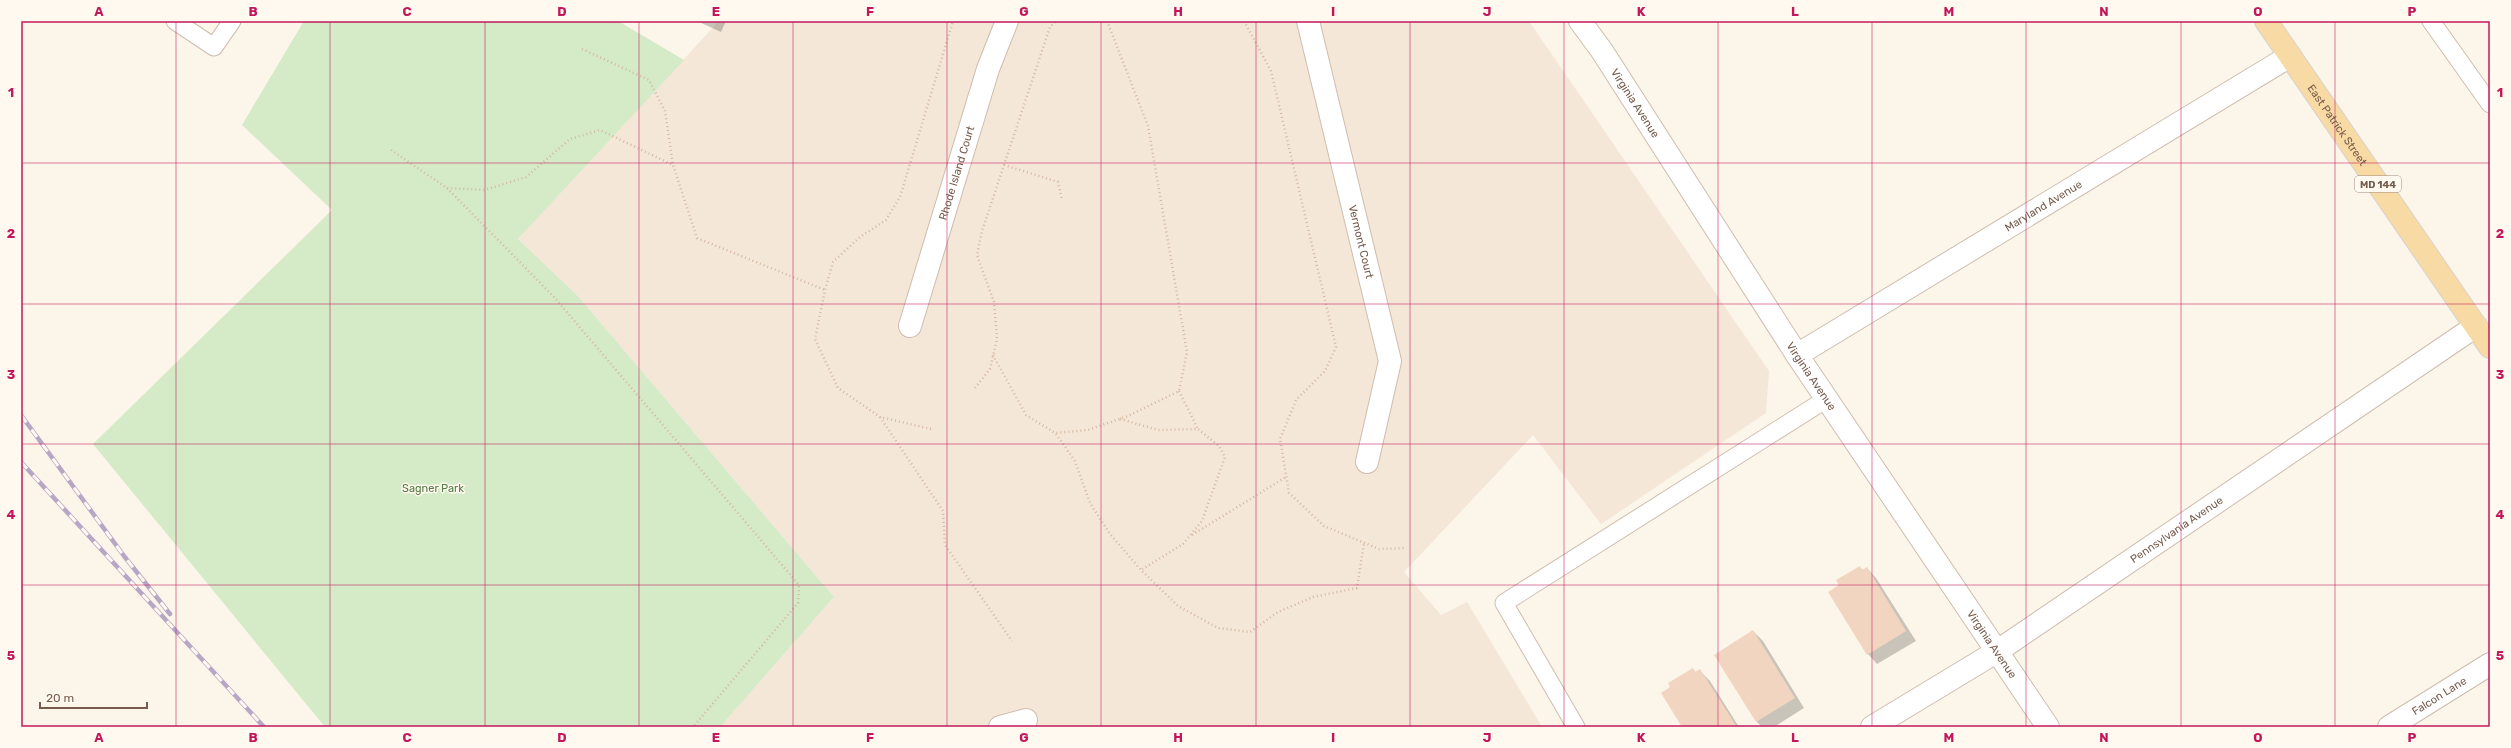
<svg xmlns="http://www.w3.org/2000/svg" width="2511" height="748" font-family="Rubik,sans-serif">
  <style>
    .residential { fill: #f4e7d7 }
    .green { fill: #d5eac7 }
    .shadow { fill: #0003 }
    .building { fill: #f1d5c1 }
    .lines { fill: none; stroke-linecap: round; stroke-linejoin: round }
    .lane-casing { stroke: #cebdaf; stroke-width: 19 }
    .street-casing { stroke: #cebdaf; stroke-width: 24 }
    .primary-casing { stroke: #d9d1cd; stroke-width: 24 }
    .path { stroke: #d6b8a4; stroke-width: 2.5; stroke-dasharray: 1 3; stroke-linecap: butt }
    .lane { stroke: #fff; stroke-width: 17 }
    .street { stroke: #fff; stroke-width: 22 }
    .primary { stroke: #f8daa4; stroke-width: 22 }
    .rail-casing { stroke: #b8a6c6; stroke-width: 4.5 }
    .rail { stroke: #fff9ef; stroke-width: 3; stroke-dasharray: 9; stroke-linecap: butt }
    .grid { fill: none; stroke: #c2185b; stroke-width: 1; stroke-opacity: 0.55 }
    .labels { text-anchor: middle; stroke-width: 3; stroke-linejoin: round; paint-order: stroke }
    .shield { fill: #fff9ef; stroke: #9f8b7e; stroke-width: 1 }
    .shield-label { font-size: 10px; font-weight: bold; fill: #765c4d }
    .street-label { font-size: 11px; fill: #765c4d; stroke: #fff9ef }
    .park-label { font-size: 11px; fill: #547b44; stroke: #fff9ef }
    .neatline { fill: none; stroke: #c2185b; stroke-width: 1.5 }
    .grid-label { font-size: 13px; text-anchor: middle; font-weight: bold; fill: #c2185b }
  </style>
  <rect width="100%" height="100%" fill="#fcf5e9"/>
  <!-- residential -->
  <path class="residential" d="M719,21H1529L1769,371L1766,413L1601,524L1533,435L1404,572L1441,615L1467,602L1542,727H720L834,597L577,295L518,239Z"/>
  <!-- green -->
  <path class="green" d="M304,21H618L684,60L518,239L577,295L834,597L720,727H325L93,444L332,210L242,125Z"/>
  <!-- shadow -->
  <path class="shadow" d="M697,21H726L721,32Z
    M1859,567L1863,570L1867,568L1876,578L1916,641L1877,664L1868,654L1840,585Z
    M1753,631L1763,641L1804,708L1774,727H1762L1756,721Z
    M1693,669L1696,673L1700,671L1710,681L1739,727H1683Z"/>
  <!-- building -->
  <path class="building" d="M1860,566L1862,570L1867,567L1906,631L1867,655L1828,592L1839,585L1836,580Z
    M1753,630L1795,698L1756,722L1714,655Z
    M1693,668L1695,672L1700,669L1737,727H1682L1661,693L1670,687L1668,683Z"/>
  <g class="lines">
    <defs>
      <path id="lane" d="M175,21L214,47L232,21
        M2431,21L2490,104
        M1576,727L1504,603L1828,398"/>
      <g id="street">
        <path id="s1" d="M1308,21L1390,361L1367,462"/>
        <path id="s2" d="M1580,21L1602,51L1797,355L2048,727"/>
        <path id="s3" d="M910,326L988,69L1007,21"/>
        <path id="s4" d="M1797,355L2290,56"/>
        <path d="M1000,727L1026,720"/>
        <path id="s5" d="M1872,727L1996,652L2476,326"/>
        <path id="s6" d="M2389,727L2490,664"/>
      </g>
      <g id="primary">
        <path id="s7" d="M2266,21L2490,347"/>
      </g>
    </defs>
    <!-- lane casing -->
    <use href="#lane" class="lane-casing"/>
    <!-- street casing -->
    <use href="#street" class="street-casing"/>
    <!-- primary casing -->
    <use href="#primary" class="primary-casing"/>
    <!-- path -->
    <path class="path" d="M1244,21L1271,71L1336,347L1325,371L1296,400L1280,439L1289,493L1324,526L1379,549L1406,548
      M582,49L649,80L665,111L673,165L697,238L825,290
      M391,150L447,188L485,190L526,177L570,139L600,130L673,165
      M1004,165L1058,182L1062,200
      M447,188L554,297L799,585L798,603L693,727
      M993,355L1026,415L1055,433L1088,430L1128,416L1179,391L1187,352L1148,126L1107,21
      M975,388L990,369L997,339L994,302L977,255L982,231L1050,27L1056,21
      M1179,391L1198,429
      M880,417L943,511L945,545L1012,641
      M1120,419L1158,430L1198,429L1219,446L1225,457L1202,521L1183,544L1141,570
      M931,429L880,417L838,388L815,339L825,290L833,262L860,237L886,220L900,197L953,21
      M1056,434L1075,461L1090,503L1110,534L1141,570L1178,606L1218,628L1250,632L1278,612L1313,597L1357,588L1364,543
      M1192,535L1286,477"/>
    <!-- lane -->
    <use href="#lane" class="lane"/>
    <!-- street -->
    <use href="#street" class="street"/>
    <!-- primary -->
    <use href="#primary" class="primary"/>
    <defs>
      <path id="rail" d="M21,415L124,556L170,614
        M21,462L264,727"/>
    </defs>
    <!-- rail casing -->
    <use href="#rail" class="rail-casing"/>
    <!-- rail -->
    <use href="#rail" class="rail"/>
  </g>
  <!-- grid -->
  <path class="grid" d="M176,21V727M330,21V727M485,21V727M639,21V727M793,21V727M947,21V727M1101,21V727M1256,21V727M1410,21V727M1564,21V727M1718,21V727M1872,21V727M2026,21V727M2181,21V727M2335,21V727M21,163H2490M21,304H2490M21,444H2490M21,585H2490"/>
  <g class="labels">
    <!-- shield labels -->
    <rect class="shield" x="2355" y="176" width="46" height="16" rx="3"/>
    <g class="shield-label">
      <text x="2378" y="188">MD 144</text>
    </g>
    <!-- street labels -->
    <g class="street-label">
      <text dy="4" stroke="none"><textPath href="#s2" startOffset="99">Virginia Avenue</textPath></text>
      <text dy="4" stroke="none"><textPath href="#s7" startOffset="126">East Patrick Street</textPath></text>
      <text dy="4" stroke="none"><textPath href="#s3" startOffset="160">Rhode Island Court</textPath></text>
      <text dy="4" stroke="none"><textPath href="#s4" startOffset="288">Maryland Avenue</textPath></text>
      <text dy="4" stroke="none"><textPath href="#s1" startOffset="227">Vermont Court</textPath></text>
      <text dy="4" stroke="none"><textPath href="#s2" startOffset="424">Virginia Avenue</textPath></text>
      <text dy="4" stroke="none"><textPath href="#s5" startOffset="363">Pennsylvania Avenue</textPath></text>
      <text dy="4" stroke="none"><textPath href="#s2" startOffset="747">Virginia Avenue</textPath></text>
      <text dy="4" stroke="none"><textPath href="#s6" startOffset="59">Falcon Lane</textPath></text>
    </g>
    <!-- park labels -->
    <g class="park-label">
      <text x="433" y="492">Sagner Park</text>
    </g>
  </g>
  <!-- border -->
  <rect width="2511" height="748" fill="none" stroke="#fff9ef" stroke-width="44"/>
  <!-- scale -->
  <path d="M40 702v6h107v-6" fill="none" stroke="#765c4d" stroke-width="2"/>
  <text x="46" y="702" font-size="12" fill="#765c4d" stroke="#fff9ef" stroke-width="3" paint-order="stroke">20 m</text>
  <rect x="22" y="22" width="2467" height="704" class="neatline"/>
  <g class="grid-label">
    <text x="99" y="16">A</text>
    <text x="253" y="16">B</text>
    <text x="407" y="16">C</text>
    <text x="562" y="16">D</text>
    <text x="716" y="16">E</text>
    <text x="870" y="16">F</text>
    <text x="1024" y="16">G</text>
    <text x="1178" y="16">H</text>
    <text x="1333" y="16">I</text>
    <text x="1487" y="16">J</text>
    <text x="1641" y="16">K</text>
    <text x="1795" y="16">L</text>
    <text x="1949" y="16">M</text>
    <text x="2104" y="16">N</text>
    <text x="2258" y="16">O</text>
    <text x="2412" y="16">P</text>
    <text x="11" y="97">1</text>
    <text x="2500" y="97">1</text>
    <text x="11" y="238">2</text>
    <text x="2500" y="238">2</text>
    <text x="11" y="379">3</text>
    <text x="2500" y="379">3</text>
    <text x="11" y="519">4</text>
    <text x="2500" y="519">4</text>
    <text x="11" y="660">5</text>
    <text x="2500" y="660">5</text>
    <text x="99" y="742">A</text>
    <text x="253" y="742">B</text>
    <text x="407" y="742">C</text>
    <text x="562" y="742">D</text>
    <text x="716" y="742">E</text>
    <text x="870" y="742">F</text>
    <text x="1024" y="742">G</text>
    <text x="1178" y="742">H</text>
    <text x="1333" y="742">I</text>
    <text x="1487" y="742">J</text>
    <text x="1641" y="742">K</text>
    <text x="1795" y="742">L</text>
    <text x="1949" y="742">M</text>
    <text x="2104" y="742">N</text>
    <text x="2258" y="742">O</text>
    <text x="2412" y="742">P</text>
  </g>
</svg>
